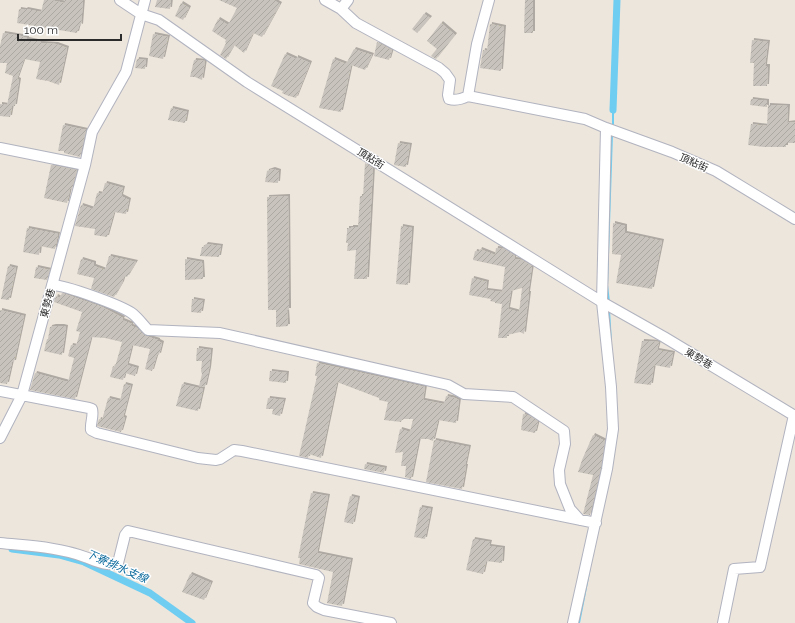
<svg xmlns="http://www.w3.org/2000/svg" width="795" height="623" font-family="Raleway,'Noto Sans TC',sans-serif">
  <style>
    .lines { fill: none; stroke-linecap: round; stroke-linejoin: round }
    .stream { stroke: #6ecdf1; stroke-width: 2 }
    .canal { stroke: #6ecdf1; stroke-width: 7 }
    .building { fill: url(#building-hatch); fill-rule: evenodd; filter: url(#shadow) }
    .minor-casing { stroke: #b1b3bf; stroke-width: 12 }
    .minor { stroke: #fff; stroke-width: 10 }
    .labels { text-anchor: middle; stroke-width: 3; stroke-linejoin: round; paint-order: stroke }
    .street-label { font-size: 10px; fill: #2b2b2b; stroke: #fff }
    .water-label { font-size: 11px; font-style: italic; fill: #0b6b9e; stroke: #fff }
  </style>
  <defs>
    <pattern id="building-hatch" width="6" height="6" patternUnits="userSpaceOnUse"><rect width="6" height="6" fill="#c8c3bc"/><path d="M-1 1l2-2M0 6l6-6M5 7l2-2" fill="none" stroke="#aca8a2"/></pattern>
    <filter id="shadow"><feDropShadow dx="2" dy="-2" stdDeviation="0" flood-color="#0004"/></filter>
  </defs>
  <rect width="100%" height="100%" fill="#ede6dd"/>
  <g class="lines">
    <!-- stream -->
    <path class="stream" d="M613,126V110
      M609,302L607,285L612,134
      M609,310L611,342
      M579,623L590,567"/>
    <!-- canal -->
    <path class="canal" d="M613,110L617,0
      M12,549L59,555L84,562L150,593L192,623"/>
  </g>
  <!-- building -->
  <path class="building" d="M44,0H50L65,3V0H83L81,26L79,25L77,33L17,23L19,9L25,10L26,9L41,12Z
    M157,0H171L170,9L155,7Z
    M219,0H273L280,4L262,37L253,33L244,53L234,45L226,59L220,55L226,43L225,42L226,40L212,31L218,19L228,25L237,8Z
    M525,0H533V33H524Z
    M181,3L189,8L183,20L175,16Z
    M424,14L430,18L417,33L412,29Z
    M441,23L455,35L436,59L431,56L437,49L427,41Z
    M490,24L504,27L501,71L480,68L483,50L487,51Z
    M3,33L21,36L27,38V39L41,42V43L56,44L67,48L59,85L48,81L36,79L40,62L24,59L17,79L19,80L15,106H12L10,117L0,116V104L7,105L13,76L5,73L7,63H0V46Z
    M153,34L168,37L163,59L149,56Z
    M752,40L768,42L765,66H768L767,86H753L754,63H750Z
    M377,42L392,50L389,60L374,56Z
    M354,49L372,55L365,70L351,65L341,112L319,108L333,59L346,64Z
    M285,54L296,59V57L310,63L296,98L286,95L282,93L283,91L271,86Z
    M137,59L146,60L145,69L135,68Z
    M194,60L205,61L202,80L195,77H190Z
    M751,99L767,101V107L750,105Z
    M768,105L788,106L787,123L795,122V143H786V147H764L748,145L751,124L767,126Z
    M171,108L187,112L185,123L168,120Z
    M63,125L86,130L80,157L64,153V151H58Z
    M398,143L410,145L406,167L394,165Z
    M365,163L373,168L367,279H354L356,250L347,251L348,243H346L347,232V228H351V227H358L360,196H363Z
    M51,165L77,170L72,189H70L67,203L44,198Z
    M273,169L279,171L278,183L265,182L267,171Z
    M105,183L123,188L121,196L129,200L126,214L114,212L107,237L94,235L95,229L75,226L81,205L93,209L97,193L102,194Z
    M288,196L289,310H287L288,326L276,327V310H268L267,197Z
    M613,223L625,226V233L662,241L652,289L616,283L621,255L612,254Z
    M401,226L412,228L408,285L396,284Z
    M27,228L58,234L55,249L40,246L39,255L23,252Z
    M206,244L221,246L219,257L200,256L202,247H204Z
    M496,248L505,249L515,256L514,259L522,260L532,266L528,293H529L524,334L520,332L507,335V338H498L502,304L495,303V302L490,301L491,299L469,295L472,278L487,282L486,290L502,292L505,267L473,260L475,251L479,252L480,249L495,255ZM522,288L519,312L508,309L511,291Z
    M109,256L136,262L127,277L124,276L122,283L114,297L91,289L94,278L77,274L81,259L94,263V266L105,270Z
    M185,259L202,262L203,279L185,280Z
    M8,266L16,268L9,300L1,299Z
    M36,267L50,270L47,280L34,278Z
    M62,293L102,307L123,318L122,320L132,324L131,326L137,328L146,336L158,340V341L162,343L159,355L157,354L152,371L145,369L150,349L132,345L127,365L137,368L135,376L125,373L123,380L110,377L113,366L115,367L122,342L105,338L91,337L75,399L30,390L35,373L68,382L74,358L68,356L71,345L76,346L80,332L76,331L82,312L54,302L56,296L60,298Z
    M192,299L203,301L201,313L191,312Z
    M0,310L24,316L14,362H12L7,384L0,383Z
    M54,326H62L66,327L62,355L44,351L47,339H48L50,327Z
    M642,341L659,342L657,350L673,353L670,368L654,365L651,385L634,383Z
    M197,348L211,350L209,369L205,387L199,386L202,374L201,371L202,361H196Z
    M317,363L425,387L423,400L444,404L446,396L455,398L459,400L456,423L438,420L433,441L428,439H419L411,479L405,477L406,466H401L403,452L395,453L400,429L410,432L413,419H402L401,422L384,420L388,402L379,400V398L337,382L321,458L309,454L308,458L299,456L317,376H315Z
    M270,371L287,373L286,383L269,381Z
    M124,384L131,386L123,417L125,418L121,432L97,426L99,419L102,420L108,398L120,401Z
    M182,384L203,389L198,411L176,406Z
    M268,398L284,400L280,416L272,414L273,409H266Z
    M523,414L530,416L538,421L535,433L521,430Z
    M593,435L605,441L601,468L590,515L583,514L593,475L578,472L582,460Z
    M434,440L469,447L465,466H466L462,489L426,482Z
    M365,464L385,468L384,473L364,469Z
    M311,493L328,496L317,553L351,560L342,606L327,603L333,572L299,564L300,558H298Z
    M350,496L358,498L353,524L344,522Z
    M420,507L431,509L425,539L414,537Z
    M473,539L490,542L489,546L503,548L502,563L486,561L483,574L466,570Z
    M190,574L211,583L204,600L182,592Z"/>
  <g class="lines">
    <defs>
      <path id="minor" d="M120,0L141,14L159,20L247,82L536,261L602,302L664,337L795,416
        M325,0L341,9L356,23L439,68L445,73L450,80L448,95L449,99C456,101 462,99 468,96L585,119L606,128L672,152L716,171L795,219
        M341,9L348,0
        M468,96L477,44L489,0
        M0,148L85,165
        M52,285C65,285 123,306 133,314C139,319 143,325 148,330L220,333L448,385L464,394L513,397L564,431L565,444L559,470L560,484L570,509L580,520
        M0,391L89,408L92,409C94,416 90,423 91,430L97,433L198,458L216,460L220,459L234,450L242,451L596,523
        M0,438L22,395L85,165L92,132L126,72L145,0
        M0,543C28,546 59,547 85,557C96,561 107,567 118,563L125,535L128,531L316,575L319,578L313,603L317,607L324,610L391,623
        M573,623L607,469L613,429L611,387L602,302L606,128
        M723,623L734,569L760,567L794,415"/>
    </defs>
    <!-- minor casing -->
    <use href="#minor" class="minor-casing"/>
    <!-- minor -->
    <use href="#minor" class="minor"/>
  </g>
  <g class="labels">
    <!-- street labels -->
    <g class="street-label">
      <text transform="translate(371 158) rotate(32)" y="4">頂粘街</text>
      <text transform="translate(694 162) rotate(23)" y="4">頂粘街</text>
      <text transform="translate(47 303) rotate(-75)" y="4">東勢巷</text>
      <text transform="translate(699 358) rotate(31)" y="4">東勢巷</text>
    </g>
    <!-- water labels -->
    <g class="water-label">
      <text transform="translate(117 566) rotate(24)" y="4">下寮排水支線</text>
    </g>
  </g>
  <!-- scale -->
  <path d="M18 34v6h103v-6" fill="none" stroke="#2b2b2b" stroke-width="2"/>
  <text x="24" y="34" font-size="12" fill="#2b2b2b" stroke="#ffffff" stroke-width="3" paint-order="stroke">100 m</text>
</svg>
